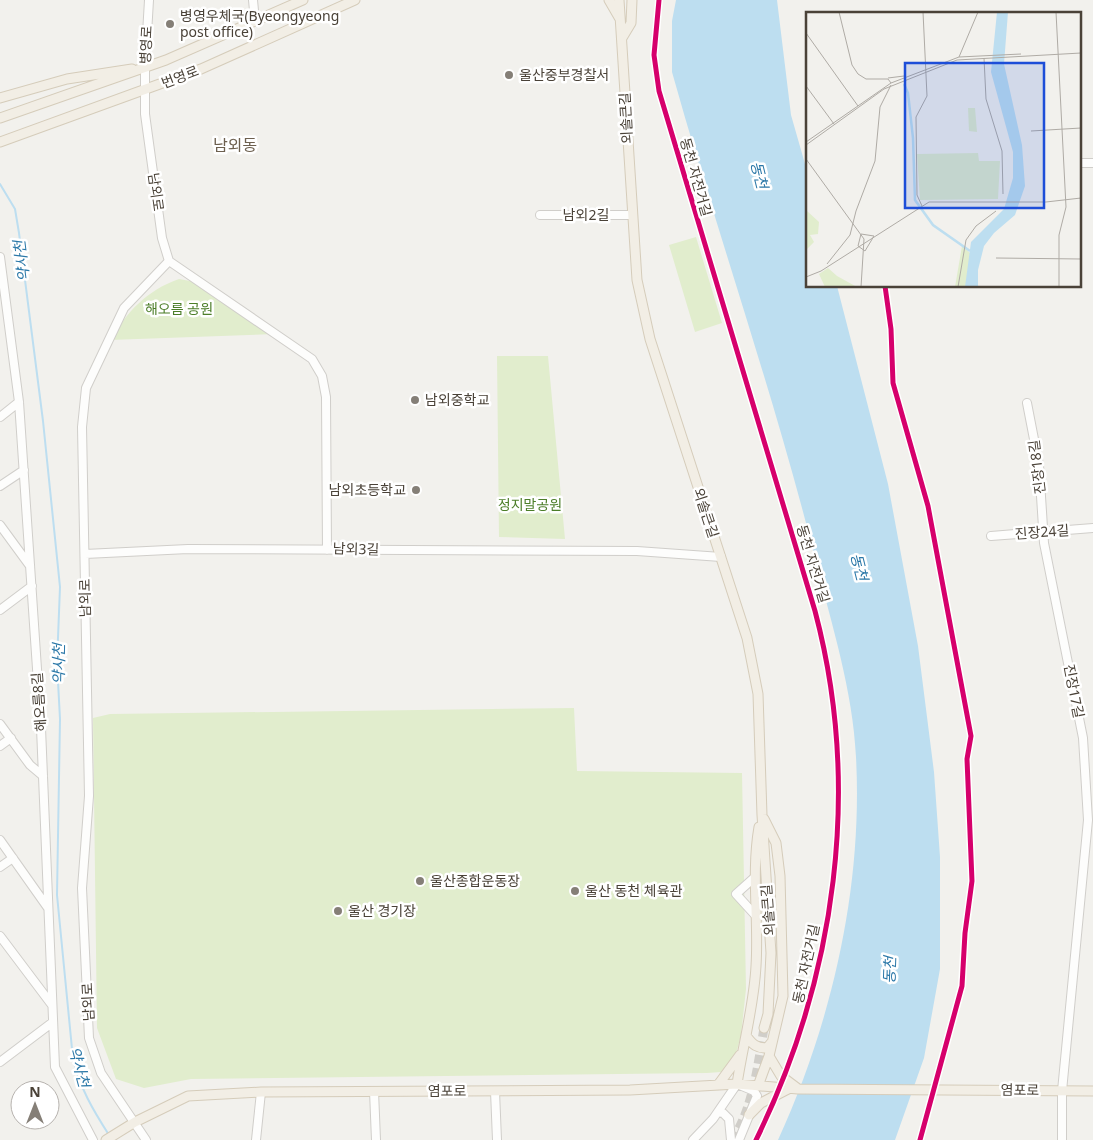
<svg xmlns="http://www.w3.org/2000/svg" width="1093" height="1140" font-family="'Noto Sans','Noto Sans KR',sans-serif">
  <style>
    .green { fill: #e1edcd }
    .water { fill: #bddef0 }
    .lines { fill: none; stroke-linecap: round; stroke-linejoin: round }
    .stream { stroke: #bddef0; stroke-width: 2 }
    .major-tunnel { stroke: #d0cec9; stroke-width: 9; stroke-dasharray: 9 4.5; stroke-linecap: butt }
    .minor-casing { stroke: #d0ceca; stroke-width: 10 }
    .major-casing { stroke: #d5ccba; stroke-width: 11 }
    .minor { stroke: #fdfdfc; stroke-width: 8 }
    .major { stroke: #f2eee5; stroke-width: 9 }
    .cycleway-casing { stroke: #fff; stroke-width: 8 }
    .cycleway { stroke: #d6006c; stroke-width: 5 }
    .poi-dot { fill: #857f77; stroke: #fff; stroke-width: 2 }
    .labels { text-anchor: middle; stroke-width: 5; stroke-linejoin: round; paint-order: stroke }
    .poi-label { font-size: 14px; fill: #4a4238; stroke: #fff; text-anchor: start }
    .street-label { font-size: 14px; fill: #4a4238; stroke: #fff }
    .park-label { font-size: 14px; fill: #4c7e29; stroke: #fff }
    .water-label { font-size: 15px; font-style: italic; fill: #2b78a8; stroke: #fff }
    .quarter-label { font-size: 16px; fill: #6d604f; stroke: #fff }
    .inset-river { fill: none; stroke: #bddef0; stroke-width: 2.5 }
    .inset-road { fill: none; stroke: #afaba5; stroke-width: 1 }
    .view { fill: #1d4ed8; fill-opacity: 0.15; stroke: #1d4ed8; stroke-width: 2.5 }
    .inset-edge { fill: none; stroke: #4a4238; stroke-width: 2.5 }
  </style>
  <rect width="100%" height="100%" fill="#f2f1ed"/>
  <!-- green -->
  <path class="green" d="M696,237L722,323L695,332L669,245Z
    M179,279L201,283L275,334L110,340C127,312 147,290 179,279Z
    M497,356H548L565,539L499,537Z
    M574,708L577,771L742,773L746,989L741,1035L737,1050L727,1067L721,1072L707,1073L191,1079L144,1088L116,1079L97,1028L93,718L110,714Z"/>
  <!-- water -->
  <path class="water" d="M676,0H777L791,115L807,171V286H837L888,484L918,646L934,772L940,857V969L924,1058L895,1140H778C832,1022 863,887 856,757C853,691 832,626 816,562C775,397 718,236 672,72V21Z"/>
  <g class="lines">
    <!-- stream -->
    <path class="stream" d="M0,184L15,209L19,233L43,421L60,587L57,663L60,719L57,895L73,1059C80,1088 93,1110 109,1135"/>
    <!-- major-tunnel -->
    <path class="major-tunnel" d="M732,1140C753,1109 758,1064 764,1028"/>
    <defs>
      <path id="minor" d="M149,0L145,68V114L162,238L169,261
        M253,0L255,21
        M1079,163H1093
        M540,215H632
        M0,257L19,402L41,728L55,1067L93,1140
        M169,261L312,359L322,376L326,397L327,550
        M1027,403L1039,465L1044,543L1083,738L1088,820L1062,1091V1140
        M0,417L19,402
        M0,486L24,470
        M0,525L30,566
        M991,536L1093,528
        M85,554L188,549L637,551L721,557
        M0,610L32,586
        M0,724L30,765L43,776
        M0,746L11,738
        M0,840L48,908
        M0,867L13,858
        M755,877L736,894L756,916
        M0,936L52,1005
        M0,1062L53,1022
        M374,1091L376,1140
        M495,1091L497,1140
        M718,1112L723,1113L729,1119L731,1140
        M146,1140L101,1073L89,1038L82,888L89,796L82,427L86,388L124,308L169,261
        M256,1140L261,1092
        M693,1140L713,1119L737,1084L754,1091L757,1096L739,1140"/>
      <path id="major" d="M609,0L620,19
        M619,0L637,280L650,339L747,638L758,694L762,815L771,953L768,1014L764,1028
        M622,38L631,23L632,0
        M0,98L67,79L132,69
        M0,118L166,60L303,0
        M0,142L201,69L355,0
        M764,819L776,843L780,876L783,996L769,1056L781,1076L797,1088
        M747,1037C753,1045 757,1048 767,1048L772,1042
        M737,1084C743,1044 754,1006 756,966C759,920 751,873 759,827
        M718,1085L740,1055
        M758,1086L769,1056
        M749,1115L761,1103L788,1089
        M106,1140L135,1122L188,1096L261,1092L630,1090L737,1084L798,1089L1093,1091"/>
    </defs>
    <!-- minor casing -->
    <use href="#minor" class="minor-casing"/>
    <!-- major casing -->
    <use href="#major" class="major-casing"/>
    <!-- minor -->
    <use href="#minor" class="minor"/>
    <!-- major -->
    <use href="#major" class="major"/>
    <defs>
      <path id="cycleway" d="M659,0L654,55L659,91L815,611C862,788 836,977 756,1140
        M885,286L891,329L893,383L928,506L971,736L967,759L972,881L965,933L962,986L920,1140"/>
    </defs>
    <!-- cycleway casing -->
    <use href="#cycleway" class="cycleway-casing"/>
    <!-- cycleway -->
    <use href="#cycleway" class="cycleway"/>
  </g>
  <!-- markers -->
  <g class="poi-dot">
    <circle cx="170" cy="24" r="5"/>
    <circle cx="509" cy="75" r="5"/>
    <circle cx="415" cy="400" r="5"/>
    <circle cx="416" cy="490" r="5"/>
    <circle cx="420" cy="881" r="5"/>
    <circle cx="575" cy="891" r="5"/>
    <circle cx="338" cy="911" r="5"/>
  </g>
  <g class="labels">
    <!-- poi labels -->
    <g class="poi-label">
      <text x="180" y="21">병영우체국(Byeongyeong<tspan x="180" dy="16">post office)</tspan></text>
      <text x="519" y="80">울산중부경찰서</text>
      <text x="425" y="405">남외중학교</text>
      <text x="406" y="495" text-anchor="end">남외초등학교</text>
      <text x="430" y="886">울산종합운동장</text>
      <text x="585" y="896">울산 동천 체육관</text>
      <text x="348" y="916">울산 경기장</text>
    </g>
    <!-- street labels -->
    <g class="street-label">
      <text transform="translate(146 45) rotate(-87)" y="5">병영로</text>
      <text transform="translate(180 77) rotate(-21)" y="5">번영로</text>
      <text transform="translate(626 118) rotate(-93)" y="5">외솔큰길</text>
      <text transform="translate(696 177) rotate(74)" y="5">동천 자전거길</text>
      <text transform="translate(156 192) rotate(82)" y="5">남외로</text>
      <text x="586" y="220">남외2길</text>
      <text transform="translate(1037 467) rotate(-97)" y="5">진장18길</text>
      <text transform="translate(706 513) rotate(72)" y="5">외솔큰길</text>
      <text transform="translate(1042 532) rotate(-4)" y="5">진장24길</text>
      <text transform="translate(356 549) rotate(2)" y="5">남외3길</text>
      <text transform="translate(813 564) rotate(73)" y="5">동천 자전거길</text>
      <text transform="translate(85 598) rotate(-91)" y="5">남외로</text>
      <text transform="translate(1074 691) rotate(79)" y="5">진장17길</text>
      <text transform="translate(39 702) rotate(-94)" y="5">해오름8길</text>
      <text transform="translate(768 910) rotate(-94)" y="5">외솔큰길</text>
      <text transform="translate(806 964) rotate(-78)" y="5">동천 자전거길</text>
      <text transform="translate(88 1002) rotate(-93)" y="5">남외로</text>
      <text transform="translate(1020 1090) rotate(1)" y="5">염포로</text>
      <text x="447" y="1096">염포로</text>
    </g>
    <!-- park labels -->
    <g class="park-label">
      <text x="179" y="314">해오름 공원</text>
      <text x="530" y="510">정지말공원</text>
    </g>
    <!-- water labels -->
    <g class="water-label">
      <text transform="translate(759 175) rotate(76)" y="5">동천</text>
      <text transform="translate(22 261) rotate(-97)" y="5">약사천</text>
      <text transform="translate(859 567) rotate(76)" y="5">동천</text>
      <text transform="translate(59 664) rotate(-89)" y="5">약사천</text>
      <text transform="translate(890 970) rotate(-88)" y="5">동천</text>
      <text transform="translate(79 1067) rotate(75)" y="5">약사천</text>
    </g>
    <!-- quarter labels -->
    <g class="quarter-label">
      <text x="235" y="151">남외동</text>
    </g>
  </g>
  <!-- overview -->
  <g transform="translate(806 12)">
    <rect width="275" height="275" fill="#f2f1ed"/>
    <path d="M162,96H169L171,120L163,119ZM172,141L173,149H194L192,187L114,188L111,142ZM1,199L13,210L12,222L4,223L8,230L1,237ZM156,234L164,241L160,275H149ZM22,256L31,264L51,275H19L13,262Z" fill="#e1edcd"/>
    <path d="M191,0H202L198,52L216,133L219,174L209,203L188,221L178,234L172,258V275H159L165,230L198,197L207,166V140L185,60Z" fill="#bddef0"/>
    <path class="inset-river" d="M98,72L102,81L107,126L109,188L127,213L164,239"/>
    <path class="inset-road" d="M33,0L46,53L52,62L60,67H82L85,71M250,0L260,195L253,223V275M0,21L52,94M153,45L172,0M178,46L180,87L196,139L197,182M82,66L98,64M0,74L28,112M225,119L275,116M0,130L85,71L153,45L215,42M0,133L78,77L151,48L275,41M0,147L58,227L55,275M116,194L111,183L110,105L121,84L117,0M55,222L68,224L59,239L52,234ZM190,246L275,247M21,252L44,223L50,199L69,149L74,95L85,73M0,265L15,259L123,190H240L275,186M152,275L160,228L170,214L190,199"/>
    <path class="view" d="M99,51H238V196H99Z"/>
    <rect width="275" height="275" class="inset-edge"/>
  </g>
  <!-- north arrow -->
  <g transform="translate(35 1105)"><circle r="24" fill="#ffffff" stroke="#b7b3af"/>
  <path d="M0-4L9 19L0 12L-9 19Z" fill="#857f77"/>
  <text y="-8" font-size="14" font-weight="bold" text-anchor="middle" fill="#4a4238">N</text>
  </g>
</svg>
